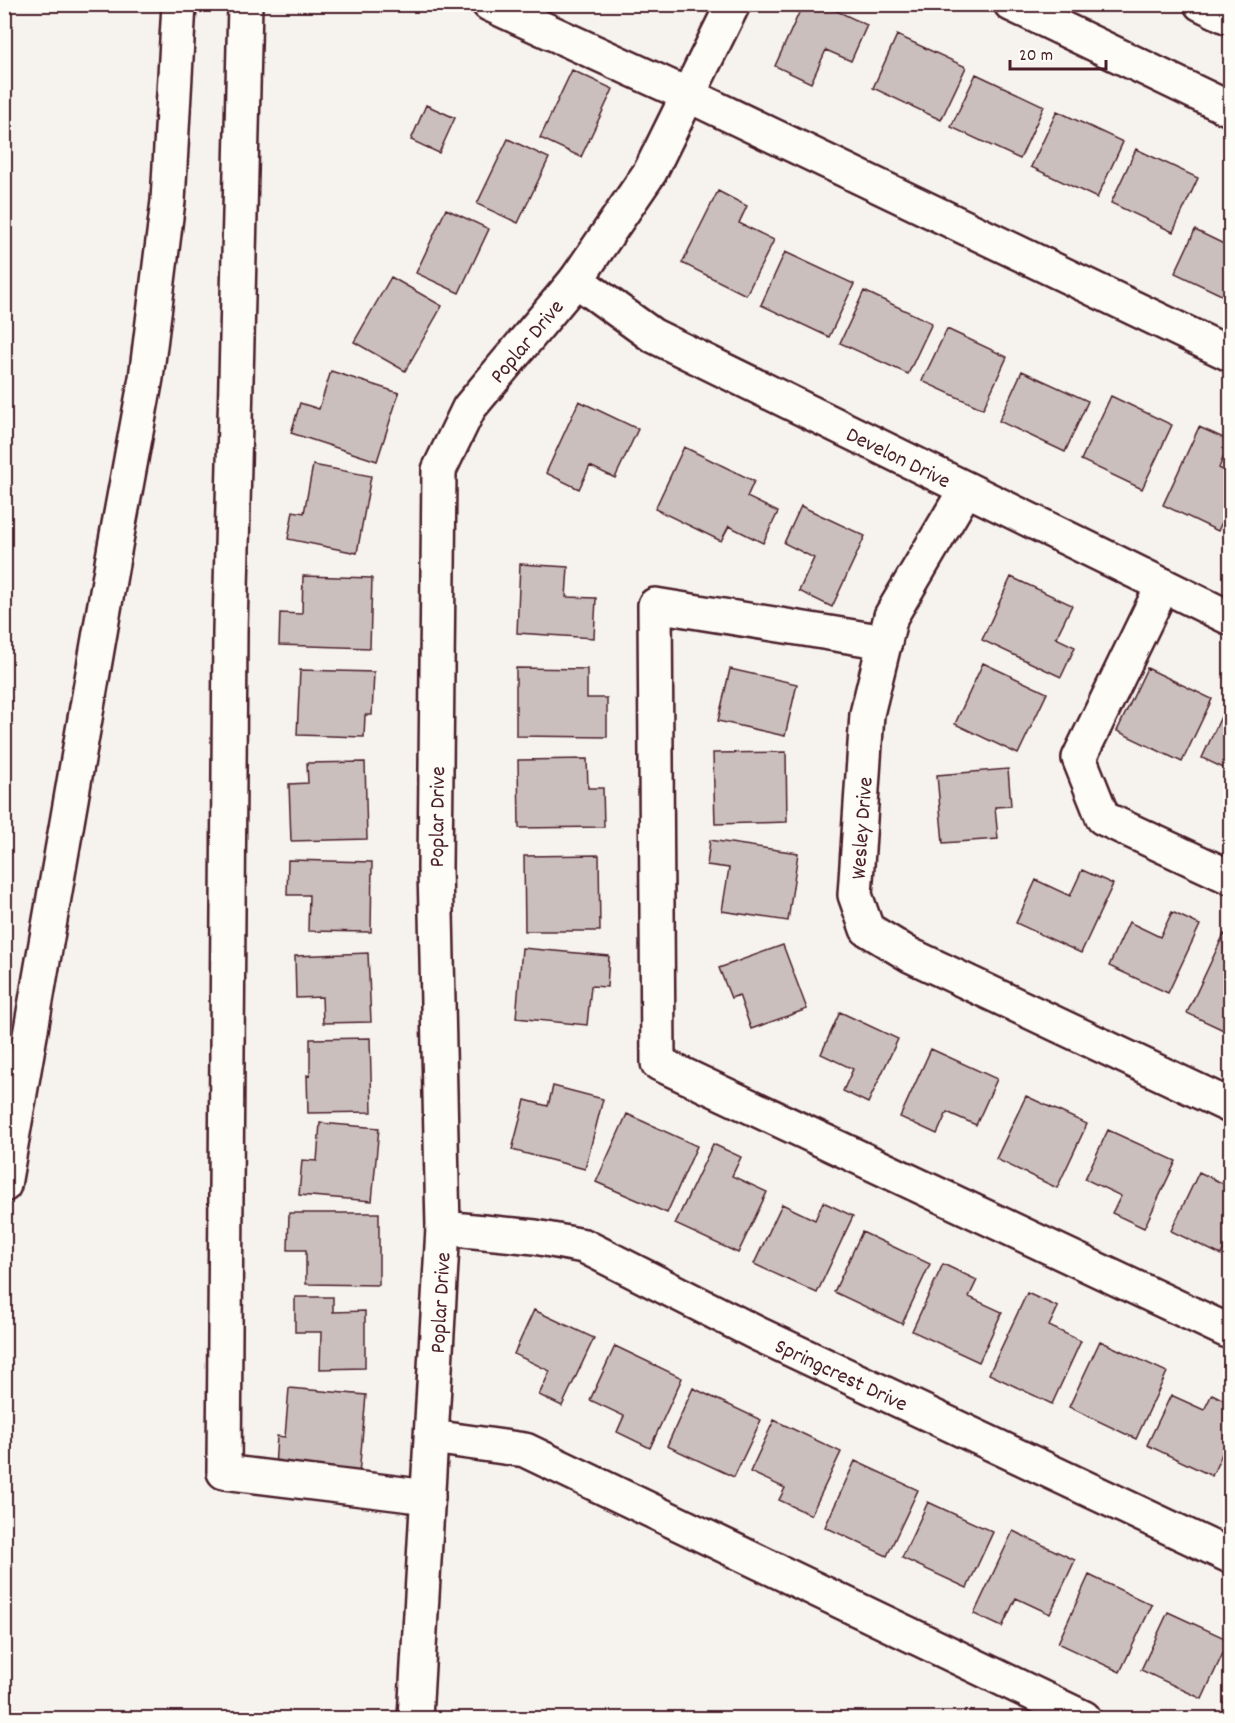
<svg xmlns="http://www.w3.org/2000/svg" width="1235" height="1723" font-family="Dekko,sans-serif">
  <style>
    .building { fill: #cbbfbe; stroke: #4a1f2b; stroke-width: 1.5 }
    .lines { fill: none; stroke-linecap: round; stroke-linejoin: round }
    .minor-casing { stroke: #4a1f2b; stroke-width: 38 }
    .major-casing { stroke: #4a1f2b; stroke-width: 38 }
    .highway-casing { stroke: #4a1f2b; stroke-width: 38 }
    .minor { stroke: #fdfcf7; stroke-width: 33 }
    .major { stroke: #fdfcf7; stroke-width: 33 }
    .highway { stroke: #fdfcf7; stroke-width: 33 }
    .labels { text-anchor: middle; stroke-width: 5; stroke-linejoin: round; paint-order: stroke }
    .street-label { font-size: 22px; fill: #4a1f2b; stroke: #fdfcf7 }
  </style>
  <rect width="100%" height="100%" fill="#f6f3ef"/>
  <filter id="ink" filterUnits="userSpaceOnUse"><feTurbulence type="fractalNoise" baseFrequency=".0167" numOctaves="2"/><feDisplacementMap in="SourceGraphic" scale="12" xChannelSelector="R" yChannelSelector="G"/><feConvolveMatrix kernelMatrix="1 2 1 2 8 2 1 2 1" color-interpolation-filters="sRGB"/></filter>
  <g filter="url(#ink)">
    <!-- building -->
    <path class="building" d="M803,4H822L867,25L851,61L826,50L811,83L775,66Z
      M897,35L966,67L941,120L873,88Z
      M572,70L613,89L581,157L540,138Z
      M976,74L1044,106L1020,159L951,127Z
      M426,105L455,118L439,153L411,140Z
      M1057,111L1123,142L1097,198L1031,167Z
      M508,139L549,158L518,223L477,204Z
      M1136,149L1198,178L1173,232L1111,203Z
      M718,191L747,206L739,223L774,240L746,295L682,263Z
      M446,209L489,229L459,293L416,273Z
      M1195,230L1230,247V299L1175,273Z
      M785,252L854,284L829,337L761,305Z
      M391,277L442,306L405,371L354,342Z
      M864,291L932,323L908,374L840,343Z
      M947,329L1007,357L983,409L922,381Z
      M331,371L399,393L377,461L291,433L300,403L319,409Z
      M1022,371L1088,401L1065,452L999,421Z
      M1111,396L1172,425L1142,489L1081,460Z
      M579,401L638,429L615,478L590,466L579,489L546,473Z
      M1199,427L1230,441L1219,468L1230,473V504L1218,531L1163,505Z
      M684,447L754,481L747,497L778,512L763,543L729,526L721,541L655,509Z
      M313,465L371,476L357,553L288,539L293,511L304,513Z
      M801,506L865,536L832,607L799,591L814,558L784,543Z
      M520,564L568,567L566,597L596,598L594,638L517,633Z
      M303,576L372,578L370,648L279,645L280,613L302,614Z
      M1011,577L1072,605L1056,638L1075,647L1061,677L982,640Z
      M983,663L1047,693L1018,754L955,724Z
      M516,668L587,669V698H607V737L516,736Z
      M1147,668L1212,699L1182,762L1117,731Z
      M730,669L797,684L785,736L718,721Z
      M300,670L374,672L372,715H365L364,737L297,735Z
      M1225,708L1230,711V771L1202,758Z
      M786,752L787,822L715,824L713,753Z
      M587,759L588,788H603L604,827L519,828L518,760Z
      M365,762L367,839L291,841L289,784L308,783L307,763Z
      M1008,769L1011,806L995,807L998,839L943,843L937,775Z
      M710,840L798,853L788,921L722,911L729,868L707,865Z
      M599,855L600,931H525L524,856Z
      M288,860L372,862L371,932L308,931L309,895H287Z
      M1082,870L1113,884L1081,953L1016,923L1036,880L1070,896Z
      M1172,912L1200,925L1168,993L1109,966L1129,922L1160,937Z
      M1224,934L1230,937V1033L1187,1013Z
      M783,945L807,1009L751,1029L739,995L731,998L719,968Z
      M522,948L609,956L607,987L591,986L587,1025L516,1018Z
      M368,953L371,1022L323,1023L322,997L296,998L295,956Z
      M840,1012L898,1039L868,1103L843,1091L853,1069L821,1054Z
      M370,1038L372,1112L308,1113L307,1075L310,1076V1039Z
      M931,1049L997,1079L976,1125L947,1112L937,1134L900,1117Z
      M553,1086L603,1099L585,1169L512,1150L525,1100L548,1106Z
      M1026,1096L1087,1124L1057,1188L996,1159Z
      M627,1114L697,1146L667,1213L596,1182Z
      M320,1123L379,1128L372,1201L299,1195L302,1160L317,1161Z
      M1108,1130L1176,1161L1144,1228L1112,1213L1121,1196L1085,1179Z
      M713,1144L741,1157L732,1176L767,1192L738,1253L675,1224Z
      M1199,1172L1230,1187V1235L1221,1255L1171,1231Z
      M823,1202L853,1216L817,1293L754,1264L782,1204L815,1220Z
      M289,1213H379V1285L306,1284V1250H288Z
      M862,1232L930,1264L902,1324L834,1292Z
      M943,1264L977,1280L969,1297L1002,1312L979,1362L912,1331Z
      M1027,1293L1058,1307L1049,1326L1081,1341L1052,1404L989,1374Z
      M295,1297H333V1312L365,1311V1368L320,1369L321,1332H295Z
      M534,1310L594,1338L562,1406L539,1395L550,1371L514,1354Z
      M1100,1341L1167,1372L1136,1439L1069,1407Z
      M615,1346L682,1378L650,1448L617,1432L624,1416L590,1400Z
      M289,1388L366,1395L359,1475L275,1468L277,1436L285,1437Z
      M693,1388L761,1420L734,1477L667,1446Z
      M1212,1394L1230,1403V1436L1212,1476L1147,1445L1171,1395L1204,1410Z
      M774,1420L841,1452L811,1515L779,1500L785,1488L750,1472Z
      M855,1461L918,1490L887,1556L825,1527Z
      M928,1502L993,1532L967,1588L902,1558Z
      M1013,1531L1075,1560L1050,1614L1016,1598L1002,1627L974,1614Z
      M1089,1575L1152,1605L1120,1672L1058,1643Z
      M1168,1612L1229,1640L1202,1699L1141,1670Z
      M1230,1689V1705L1224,1703Z"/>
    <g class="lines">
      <defs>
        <g id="minor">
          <path d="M245,4L230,631L224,1472L428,1497"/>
          <path d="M489,4L688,95L1230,354"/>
          <path id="s1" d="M576,280L652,335L1230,618"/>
          <path d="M966,489L891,616L867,714L855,895L867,929L910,955L1230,1106"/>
          <path d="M1163,585L1079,758L1103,818L1230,877"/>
          <path d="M885,642L655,605L658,1063L1230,1332"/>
          <path id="s2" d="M443,1228L535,1237L584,1246L758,1334L1230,1556"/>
          <path d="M432,1437L525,1450L1084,1718"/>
          <path id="s3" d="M415,1718L443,1228L435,868L439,470L469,408L576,280L650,172L733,4"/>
        </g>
        <path id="major" d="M1011,4L1230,109
          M1201,4L1230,18"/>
        <path id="highway" d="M4,1185L115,546L146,378L168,201L179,4"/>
      </defs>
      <!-- minor casing -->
      <use href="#minor" class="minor-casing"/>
      <!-- major casing -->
      <use href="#major" class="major-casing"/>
      <!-- highway casing -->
      <use href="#highway" class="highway-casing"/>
      <!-- minor -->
      <use href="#minor" class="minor"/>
      <!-- major -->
      <use href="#major" class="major"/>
      <!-- highway -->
      <use href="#highway" class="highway"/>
    </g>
  </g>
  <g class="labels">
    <!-- street labels -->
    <g class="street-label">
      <text dy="8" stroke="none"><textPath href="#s3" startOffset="1406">Poplar Drive</textPath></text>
      <text dy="8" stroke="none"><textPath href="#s1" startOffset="369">Develon Drive</textPath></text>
      <text dy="8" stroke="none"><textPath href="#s3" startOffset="902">Poplar Drive</textPath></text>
      <text transform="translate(860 828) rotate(-86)" y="8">Wesley Drive</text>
      <text dy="8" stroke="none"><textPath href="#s3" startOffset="416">Poplar Drive</textPath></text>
      <text dy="8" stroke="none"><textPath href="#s2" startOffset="430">Springcrest Drive</textPath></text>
    </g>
  </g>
  <!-- margin -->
  <rect width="1235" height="1723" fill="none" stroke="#fdfcf7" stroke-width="24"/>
  <rect x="12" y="12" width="1211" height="1699" fill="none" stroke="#4a1f2b" stroke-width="2" filter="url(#ink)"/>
  <!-- scale -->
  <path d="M1010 60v9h96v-9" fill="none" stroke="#4a1f2b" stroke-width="3"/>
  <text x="1019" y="60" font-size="18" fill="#4a1f2b" stroke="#fdfcf7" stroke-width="4.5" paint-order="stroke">20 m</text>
</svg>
